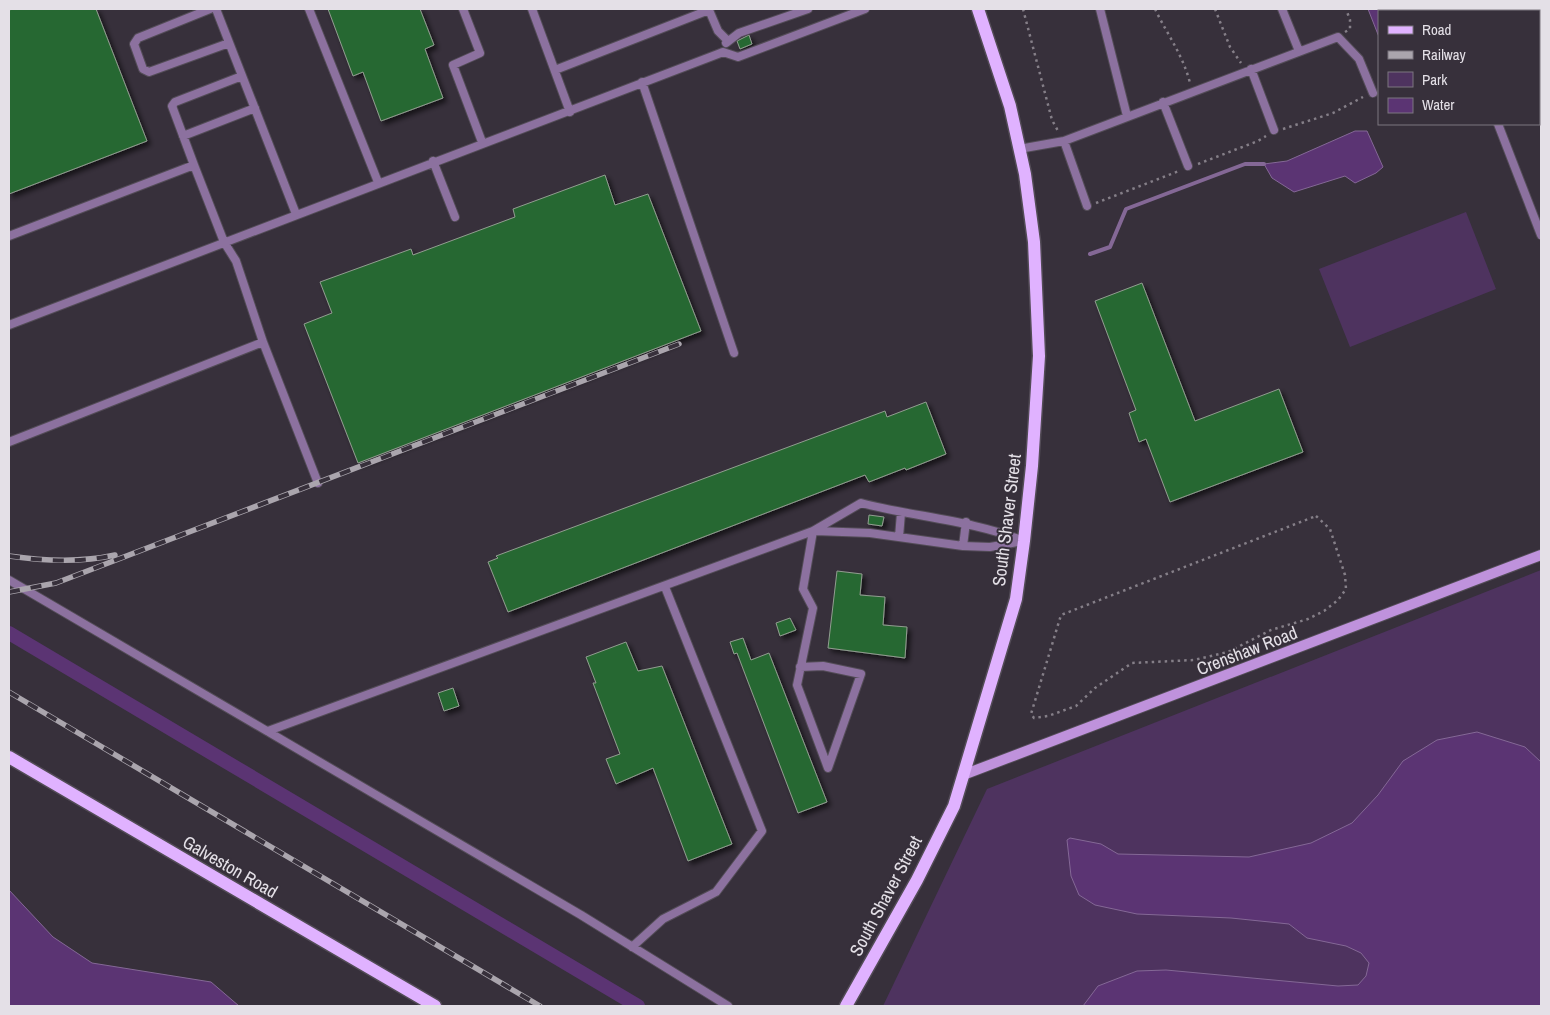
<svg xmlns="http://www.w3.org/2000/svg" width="1550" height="1015" font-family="'Archivo Narrow',sans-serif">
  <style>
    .green { fill: #4e335f }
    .water { fill: #5b3473; stroke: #846896 }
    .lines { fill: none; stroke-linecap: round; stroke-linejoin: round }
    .stream { stroke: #846896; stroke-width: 4 }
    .canal { stroke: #5b3473; stroke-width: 14 }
    .building { fill: #286830; stroke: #919d91; filter: url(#shadow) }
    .service-casing { stroke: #534c57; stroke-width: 10 }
    .secondary-casing { stroke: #534c57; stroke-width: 12 }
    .primary-casing { stroke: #534c57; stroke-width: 15 }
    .path { stroke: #857f88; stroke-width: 2.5; stroke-dasharray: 2.5 4; stroke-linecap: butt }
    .service { stroke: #8c719f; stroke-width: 8 }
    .secondary { stroke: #bf92dc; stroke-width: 10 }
    .primary { stroke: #e0b2ff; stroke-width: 12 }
    .rail-casing { stroke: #aaa5ad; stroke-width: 5.5 }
    .rail { stroke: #37303b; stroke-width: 4; stroke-dasharray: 11; stroke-linecap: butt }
    .labels { text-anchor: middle; stroke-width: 4; stroke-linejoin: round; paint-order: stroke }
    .street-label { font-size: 18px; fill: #e4e0e7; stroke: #37303b }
  </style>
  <defs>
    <filter id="shadow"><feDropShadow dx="3.5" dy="3.5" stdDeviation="2.5" flood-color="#0009"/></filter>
  </defs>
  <rect width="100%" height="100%" fill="#37303b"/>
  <!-- green -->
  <path class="green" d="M1466,212L1496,289L1350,347L1319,269Z
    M1541,570V1006H883L987,789Z"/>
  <!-- water -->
  <path class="water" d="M1368,9H1388L1389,11H1379V37Z
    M1355,131H1367L1383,167L1376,173L1355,183L1345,176L1294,192L1272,178L1264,164L1287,161Z
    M1477,732L1525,747L1541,762V1006H1083L1098,986L1137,971L1166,970L1338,986L1358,985L1366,976L1369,963L1361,953L1346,946L1307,938L1289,924L1231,918L1137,914L1095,905L1079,895L1071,876L1067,840L1070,838L1101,844L1118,854L1249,857L1311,843L1352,823L1378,795L1403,761L1437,740Z
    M9,890L53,937L92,963L211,982L239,1006H9Z"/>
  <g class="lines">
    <!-- stream -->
    <path class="stream" d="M1090,254L1110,247L1126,209L1245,164H1264"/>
    <!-- canal -->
    <path class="canal" d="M9,633L638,1006"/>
  </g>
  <!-- building -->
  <path class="building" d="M13,9H96L147,141L9,194V10Z
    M328,9H420L434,45L425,49L443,98L381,121L363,72L353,76Z
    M749,35L752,44L740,49L737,41Z
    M605,175L615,205L648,194L701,331L358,463L304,324L332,313L320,282L411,249L413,255L515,217L513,209Z
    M1142,283L1195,421L1279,389L1303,452L1170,502L1146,439L1139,442L1129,413L1136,410L1095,301Z
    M926,402L946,454L906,470L905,468L869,482L865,475L508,612L488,562L498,558L496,556L885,411L887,417Z
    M869,515L884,517L882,526L868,524Z
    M837,571L862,574L860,595L885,597L883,625L907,627L905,658L828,648Z
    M790,618L796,630L780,636L776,623Z
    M743,638L751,660L769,653L827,802L798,813L737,653L734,654L730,642Z
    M626,642L638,671L662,666L732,844L688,861L653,768L616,784L606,759L620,754L593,683H596L586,657Z
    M453,688L459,706L444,711L438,693Z"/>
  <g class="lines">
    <defs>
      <path id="service" d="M210,9L138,38L134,44L143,69L149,72L229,43
        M216,9L296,214
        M309,9L378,182
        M463,9L480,53L453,65L482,142
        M532,9L570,112
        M1100,9L1127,116
        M1282,9L1299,51
        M1539,18L1541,17
        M726,43L739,33L808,9
        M1251,69L1274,130
        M555,70L709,10L718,31L727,40
        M642,82L734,353
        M1163,102L1188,166
        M1498,124L1541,235
        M183,136L255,108
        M1064,141L1087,206
        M1019,149L1064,141L1338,37L1359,59L1373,93
        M433,161L455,217
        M194,165L172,106L175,102L242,76
        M9,236L194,165L224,242L236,261L263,342L9,442
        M9,325L718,54L723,52L738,57L865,9
        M263,342L318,483
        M815,531L870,533L963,546L990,547L1024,541
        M899,537L901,513
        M963,546L966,522
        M9,580L581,915L728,1006
        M800,667L823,666L861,674L828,768L797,685L813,608L803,589L813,531
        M268,731L813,531L861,503C915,517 971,520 1024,541
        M632,947L663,919L716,892L762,831L665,587"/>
      <path id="secondary" d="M963,775L1541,555"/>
      <path id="primary" d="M9,757L435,1006
        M846,1006L917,880L954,806L1016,599L1024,541L1032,466L1039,356L1034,242L1025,174L1010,106L978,9"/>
    </defs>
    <!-- service casing -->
    <use href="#service" class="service-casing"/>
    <!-- secondary casing -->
    <use href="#secondary" class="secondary-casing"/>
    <!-- primary casing -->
    <use href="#primary" class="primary-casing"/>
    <!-- path -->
    <path class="path" d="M1023,9L1052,120L1058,131
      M1155,9C1167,34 1183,55 1190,83
      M1215,9L1230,47L1241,63
      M1345,32L1350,29V20L1346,9
      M1283,129L1333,113L1363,97
      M1198,164L1258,141L1266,136
      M1096,203L1179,171
      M1316,516L1330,529L1345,575L1346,589L1338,600L1324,611L1308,619L1271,630L1228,652L1194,660L1132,663L1095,688L1076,706L1048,716L1034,718L1031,714L1061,615Z"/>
    <!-- service -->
    <use href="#service" class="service"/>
    <!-- secondary -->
    <use href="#secondary" class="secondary"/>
    <!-- primary -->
    <use href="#primary" class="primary"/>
    <defs>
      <path id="rail" d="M9,556C44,561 80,563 115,555
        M9,592L56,583L679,344
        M9,692L540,1006"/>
    </defs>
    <!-- rail casing -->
    <use href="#rail" class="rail-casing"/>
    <!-- rail -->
    <use href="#rail" class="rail"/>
  </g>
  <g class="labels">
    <!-- street labels -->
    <g class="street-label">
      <text transform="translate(1007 520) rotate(-83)" y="6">South Shaver Street</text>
      <text transform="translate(1247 651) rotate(-21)" y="6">Crenshaw Road</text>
      <text transform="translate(230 867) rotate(30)" y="6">Galveston Road</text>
      <text transform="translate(886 896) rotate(-62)" y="6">South Shaver Street</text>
    </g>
  </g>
  <!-- border -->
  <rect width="1550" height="1015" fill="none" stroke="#e4e0e7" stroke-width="20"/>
  <!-- legend -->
  <rect x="1378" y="10" width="162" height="115" fill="#37303b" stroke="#7c7680"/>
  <rect x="1388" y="26" width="25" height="8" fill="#e0b2ff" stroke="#7c7680"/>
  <text x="1422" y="35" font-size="15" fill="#e4e0e7">Road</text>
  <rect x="1388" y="51" width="25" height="8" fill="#aaa5ad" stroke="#7c7680"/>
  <text x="1422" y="60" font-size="15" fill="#e4e0e7">Railway</text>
  <rect x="1388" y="72" width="25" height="15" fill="#4e335f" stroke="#7c7680"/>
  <text x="1422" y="85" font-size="15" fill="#e4e0e7">Park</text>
  <rect x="1388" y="98" width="25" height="15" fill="#5b3473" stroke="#7c7680"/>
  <text x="1422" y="110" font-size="15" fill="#e4e0e7">Water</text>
</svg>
